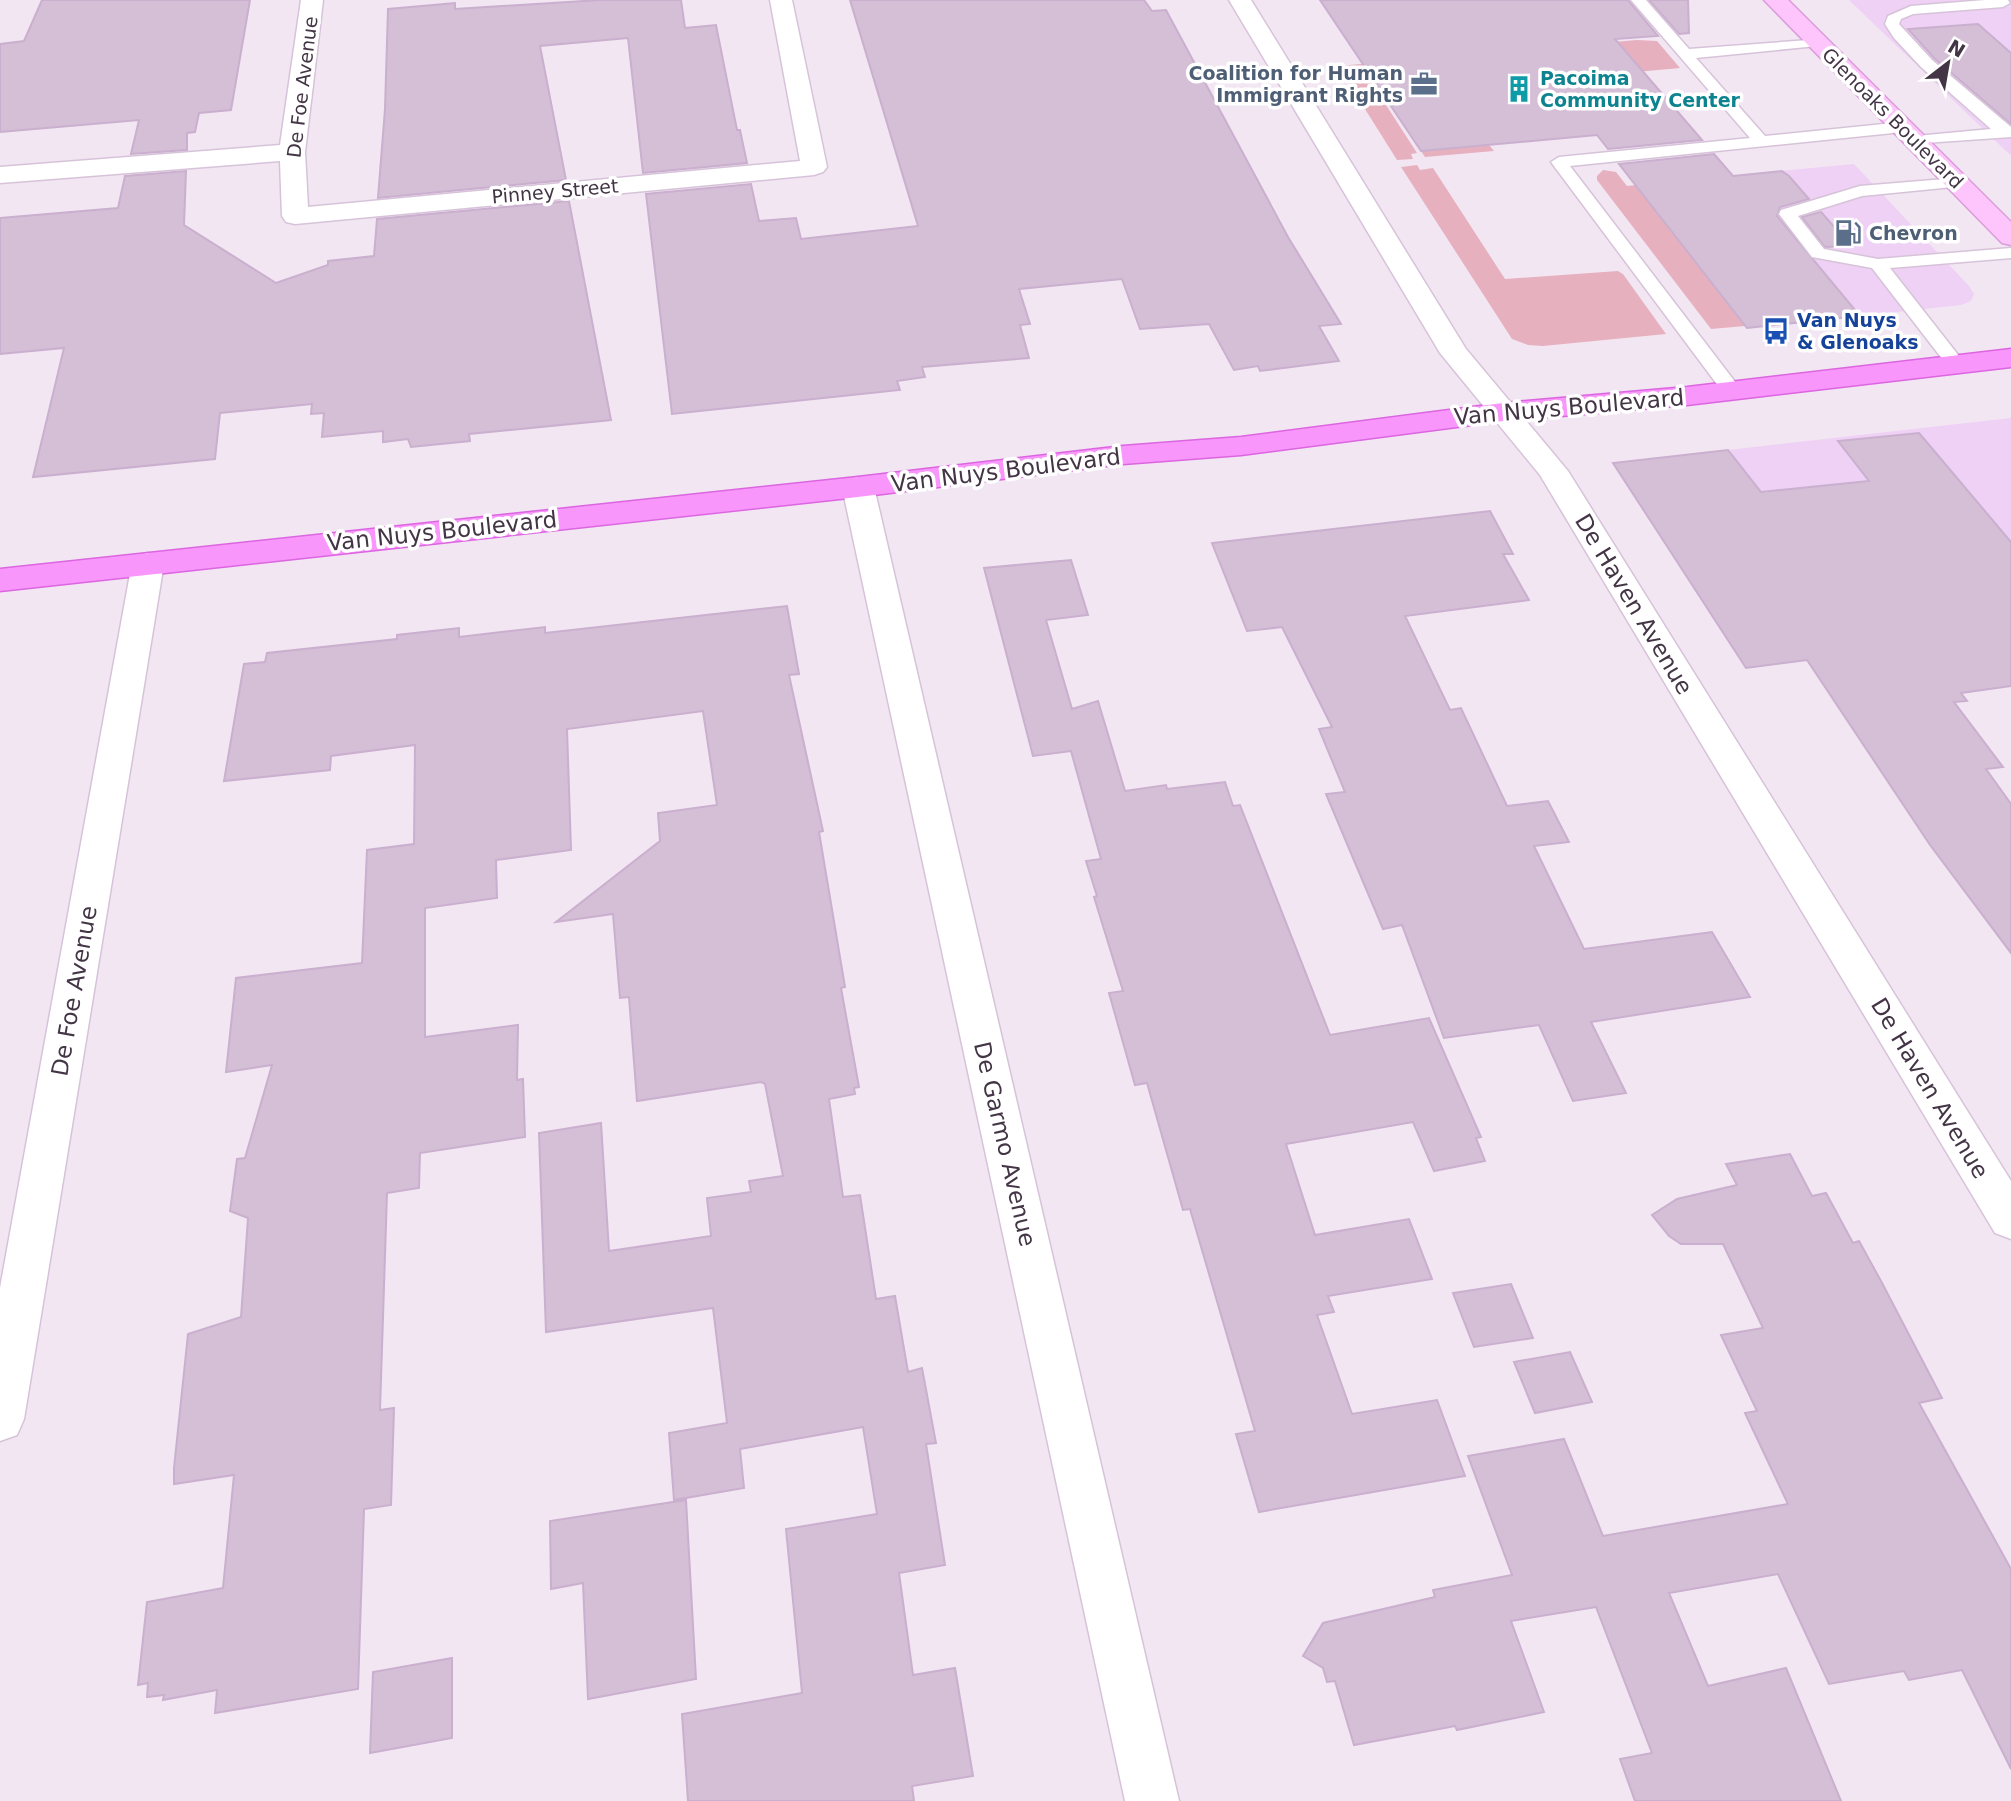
<svg xmlns="http://www.w3.org/2000/svg" width="2011" height="1801" font-family="'DejaVu Sans',sans-serif">
  <style>
    .commercial { fill: #eed1f4 }
    .green { fill: #e6b0bf }
    .building { fill: #d4bfd7; stroke: #caafce; stroke-width: 2 }
    .lines { fill: none; stroke-linecap: round; stroke-linejoin: round }
    .service-casing { stroke: #d7c3d9; stroke-width: 3 }
    .minor-casing { stroke: #d7c3d9; stroke-width: 3 }
    .secondary-casing { stroke: #da9dda; stroke-width: 3 }
    .primary-casing { stroke: #db66e0; stroke-width: 3 }
    .service { fill: #fff; fill-rule: evenodd }
    .minor { fill: #fff; fill-rule: evenodd }
    .secondary { fill: #fdc5fc; fill-rule: evenodd }
    .primary { fill: #f996fb; fill-rule: evenodd }
    .labels { text-anchor: middle; stroke-width: 7; stroke-linejoin: round; paint-order: stroke }
    .far-service-label { font-size: 19px; font-weight: bold; fill: #4e5e75; stroke: #fff; text-anchor: end }
    .far-culture-label { font-size: 19px; font-weight: bold; fill: #0d838f; stroke: #fff; text-anchor: start }
    .far-street-label { font-size: 19px; fill: #433545; stroke: #fff }
    .far-transit-label { font-size: 19px; font-weight: bold; fill: #164399; stroke: #fff; text-anchor: start }
    .street-label { font-size: 23px; fill: #433545; stroke: #fff }
  </style>
  <rect width="100%" height="100%" fill="#f2e6f3"/>
  <!-- commercial -->
  <path class="commercial" d="M1849,0H2011V155L2006,151Z
    M1854,164L1969,286L1974,294L1971,301L1961,305L1747,328L1636,185Z
    M2011,418V635L1875,651L1728,450Z"/>
  <!-- green -->
  <path class="green" d="M1637,40L1657,41L1680,68L1625,73L1605,50L1364,71L1417,153L1411,154L1413,159L1397,160L1338,66Z
    M1489,145L1494,151L1425,157L1421,151Z
    M1417,165L1420,170L1433,168L1505,279L1618,271L1623,274L1666,334L1543,346L1528,345L1512,339L1401,167Z
    M1603,170L1616,172L1627,186L1636,185L1745,326L1711,329L1597,180V176Z"/>
  <!-- building -->
  <path class="building" d="M42,0H250L231,110L199,113L195,132L187,133V150L131,154L139,120L0,132V44L24,41Z
    M600,0H681L685,28L716,25L737,130H740L747,163L643,173L628,38L540,46L566,180L378,198L385,109L388,9L455,3V9Z
    M850,0H1144L1152,11L1166,10L1288,237L1341,324L1319,326L1339,361L1260,371L1258,366L1234,370L1209,324L1140,329L1122,279L1019,289L1030,324L1020,325L1029,358L922,367L925,377L897,381L900,390L672,414L646,194L751,184L759,221L796,218L801,239L918,226Z
    M1320,0H1628L1658,36L1615,39L1702,140L1608,149L1597,135L1421,151Z
    M1649,0H1688L1689,33L1679,34Z
    M1978,24L2011,53V124L1934,58L1908,29Z
    M1714,154L1733,176L1782,171L1789,176L1809,199L1780,207L1777,216L1860,316L1747,328L1619,164Z
    M186,171L184,225L276,283L328,265V261L374,256L377,219L569,201L611,420L469,434L470,441L411,447L408,439L383,442V431L322,437L324,413L311,414L312,404L220,413L215,459L33,477L64,348L0,354V218L118,208L125,176Z
    M1821,212L1851,246L1825,247L1802,217Z
    M1919,433L2011,542V686L1961,693L1967,701L1954,702L2003,767L1986,769L2011,804V953L1930,845L1807,660L1746,668L1613,463L1728,450L1761,492L1869,481L1838,441Z
    M1490,511L1513,554H1503L1529,600L1405,616L1450,710L1461,708L1507,806L1548,801L1569,842L1534,846L1584,949L1712,932L1750,997L1591,1022L1626,1093L1573,1101L1539,1025L1444,1038L1402,925L1383,929L1326,794L1345,792L1319,729L1332,727L1282,627L1247,631L1212,543Z
    M1071,560L1088,615L1046,620L1072,709L1098,701L1125,791L1166,785L1167,789L1225,782L1233,806L1240,805L1330,1035L1429,1018L1481,1137L1476,1138L1485,1161L1434,1171L1413,1122L1286,1144L1315,1235L1409,1219L1432,1279L1328,1296L1334,1312L1317,1315L1352,1414L1437,1400L1465,1476L1259,1512L1236,1434L1255,1431L1190,1209L1183,1210L1147,1083L1135,1085L1109,993L1123,991L1094,897L1097,896L1086,861L1101,859L1071,751L1033,756L984,568Z
    M787,606L799,674L789,675L823,831L819,832L845,987L841,988L859,1087L854,1088L855,1094L829,1099L843,1197L860,1195L876,1299L895,1296L908,1372L922,1368L936,1443L926,1444L945,1565L899,1573L913,1675L955,1668L973,1776L912,1786L914,1801H688L682,1714L802,1693L786,1529L877,1514L863,1427L740,1449L744,1488L674,1500L669,1433L727,1423L713,1308L546,1332L539,1133L601,1123L609,1251L711,1236L707,1198L751,1192L749,1181L783,1176L765,1084L761,1082L637,1101L629,997L620,998L613,914L556,922L660,841L658,813L717,805L703,711L567,729L571,850L496,860L497,898L425,908V1037L518,1025L517,1080L523,1079L525,1137L420,1153L419,1188L387,1193L380,1410L394,1408L391,1505L364,1509L358,1689L215,1713L217,1690L163,1700L164,1695L147,1697L148,1683L138,1685L147,1602L223,1588L234,1475L174,1484V1468L188,1334L241,1317L248,1218L230,1211L237,1159L245,1158L272,1065L226,1072L236,978L362,963L367,850L414,844L415,745L331,756L330,770L224,781L244,664L265,662L267,653L397,639V635L459,628V637L545,627V633Z
    M1790,1154L1812,1196L1826,1193L1853,1243L1859,1241L1881,1281L1942,1398L1919,1403L2011,1569V1769L1962,1670L1909,1680L1904,1671L1829,1684L1778,1574L1669,1593L1708,1686L1786,1668L1841,1801H1635L1620,1759L1652,1753L1596,1607L1511,1621L1544,1712L1457,1730L1455,1726L1354,1745L1335,1681L1327,1682L1323,1668L1303,1656L1323,1623L1435,1597L1433,1590L1512,1575L1468,1456L1564,1439L1603,1536L1788,1504L1745,1413L1757,1411L1721,1335L1763,1328L1723,1244H1681L1669,1236L1652,1215L1677,1199L1737,1185L1726,1164Z
    M1511,1284L1533,1338L1474,1347L1453,1293Z
    M1570,1352L1592,1402L1535,1413L1514,1362Z
    M686,1500L696,1679L588,1699L583,1583L551,1589L550,1521Z
    M452,1658V1738L370,1753L373,1672Z"/>
  <g class="lines">
    <defs>
      <path id="service" d="M1631,0H1646L1689,49L1822,39L1824,42L1822,45L1817,46L1696,58L1765,136L1903,122L1911,127L1903,132L1570,166L1739,387L1741,391L1739,395H1725L1551,162L1559,157L1750,138Z
        M1985,0H2008L2010,3L2003,7L1913,14L1901,19L1899,24L1932,60L2011,127V137L1910,144L1908,141L1910,138L1916,136L1991,129L1921,67L1894,38L1885,24L1888,16L1911,6Z
        M1957,178L1963,180L1965,183L1963,186L1862,196L1798,216L1824,249L1878,259L2011,248V258L1890,268L1966,365L1957,371L1950,369L1872,268L1812,257L1779,214L1781,210L1860,186Z"/>
      <path id="minor" d="M301,0H323L305,152L308,207L800,161L770,0H792L827,167L823,172L814,175L295,224L286,222L282,216L280,161L0,183V167L280,145Z
        M1229,0H1251L1466,349L1568,471L2011,1181V1239L1995,1233L1540,475L1440,353Z
        M858,477L869,480L874,487L1179,1801H1125L842,487L847,480Z
        M148,553L160,556L164,563L24,1419L17,1435L0,1441V1288L132,563L136,556Z"/>
      <path id="secondary" d="M1764,0H1788L2011,222V245L2002,243Z"/>
      <path id="primary" d="M2011,349V367L1687,405L1503,421L1241,455L1123,464L858,497L0,591V569L858,477L1123,446L1241,437L1503,403L1687,387Z"/>
    </defs>
    <!-- service casing -->
    <use href="#service" class="service-casing"/>
    <!-- minor casing -->
    <use href="#minor" class="minor-casing"/>
    <!-- secondary casing -->
    <use href="#secondary" class="secondary-casing"/>
    <!-- primary casing -->
    <use href="#primary" class="primary-casing"/>
    <!-- service -->
    <use href="#service" class="service"/>
    <!-- minor -->
    <use href="#minor" class="minor"/>
    <!-- secondary -->
    <use href="#secondary" class="secondary"/>
    <!-- primary -->
    <use href="#primary" class="primary"/>
  </g>
  <!-- icons -->
  <defs>
    <symbol id="office-bare" viewBox="-9 -9 18 18"><path d="M-6-3h4V-5.5h4V-3h4V5H-6ZM-1-4.5V-3h2v-1.5ZM-6 0V1H6V0Z" fill="#5c6f8a" stroke="#fff" stroke-width="2.5" paint-order="stroke"/></symbol>
    <symbol id="building-bare" viewBox="-9 -9 18 18"><path d="M-4-6H4V6H1V3H-1V6H-4ZM-2.5-4.3h1.7v1.8h-1.7ZM.8-4.3h1.7v1.8H.8ZM-2.5-1h1.7V.8h-1.7ZM.8-1h1.7V.8H.8Z" fill="#0f9aa8" stroke="#fff" stroke-width="2.5" paint-order="stroke"/></symbol>
    <symbol id="fuel-bare" viewBox="-9 -9 18 18"><path d="M-5.5-6h7V0h2V4h1.3V-2.5L3-4.5l.8-.8L6-3V5H2.5V1h-1V6h-7ZM-4.2-4.7v3.2H.2V-4.7Z" fill="#5c6f8a" stroke="#fff" stroke-width="2.5" paint-order="stroke"/></symbol>
    <symbol id="bus-bare" viewBox="-9 -9 18 18"><path d="M-5-6H5V4H4V6H2V4H-2V6H-4V4H-5ZM-3.5-4V0h7V-4ZM-3.5 1.2v1.5H-2V1.2ZM2 1.2v1.5H3.5V1.2Z" fill="#1a4fb4" stroke="#fff" stroke-width="2.5" paint-order="stroke"/></symbol>
  </defs>
  <g fill-rule="evenodd">
    <use href="#office-bare" x="1405" y="65" width="38" height="38"/>
    <use href="#building-bare" x="1500" y="70" width="38" height="38"/>
    <use href="#fuel-bare" x="1829" y="214" width="38" height="38"/>
    <use href="#bus-bare" x="1757" y="312" width="38" height="38"/>
  </g>
  <g class="labels">
    <!-- far-service labels -->
    <g class="far-service-label">
      <text x="1403" y="80">Coalition for Human<tspan x="1403" dy="22">Immigrant Rights</tspan></text>
      <text x="1869" y="240" text-anchor="start">Chevron</text>
    </g>
    <!-- far-culture labels -->
    <g class="far-culture-label">
      <text x="1540" y="85">Pacoima<tspan x="1540" dy="22">Community Center</tspan></text>
    </g>
    <!-- far-street labels -->
    <g class="far-street-label">
      <text transform="translate(302 87) rotate(-83)" y="7">De Foe Avenue</text>
      <text transform="translate(1893 118) rotate(45)" y="7">Glenoaks Boulevard</text>
      <text transform="translate(555 191) rotate(-5)" y="7">Pinney Street</text>
    </g>
    <!-- far-transit labels -->
    <g class="far-transit-label">
      <text x="1797" y="327">Van Nuys<tspan x="1797" dy="22">&amp; Glenoaks</tspan></text>
    </g>
    <!-- street labels -->
    <g class="street-label">
      <text transform="translate(1569 407) rotate(-5)" y="8">Van Nuys Boulevard</text>
      <text transform="translate(1006 470) rotate(-7)" y="8">Van Nuys Boulevard</text>
      <text transform="translate(442 531) rotate(-6)" y="8">Van Nuys Boulevard</text>
      <text transform="translate(1634 604) rotate(59)" y="8">De Haven Avenue</text>
      <text transform="translate(74 991) rotate(-80)" y="8">De Foe Avenue</text>
      <text transform="translate(1930 1088) rotate(59)" y="8">De Haven Avenue</text>
      <text transform="translate(1005 1144) rotate(77)" y="8">De Garmo Avenue</text>
    </g>
  </g>
  <!-- north arrow -->
  <g transform="translate(1948 63) rotate(31)" stroke="#ffffff" stroke-width="5" paint-order="stroke">
  <path d="M0-5L12 26L0 18L-12 26Z" fill="#433545"/>
  <text y="-10" font-size="19" font-weight="bold" text-anchor="middle" fill="#433545">N</text>
  </g>
</svg>
